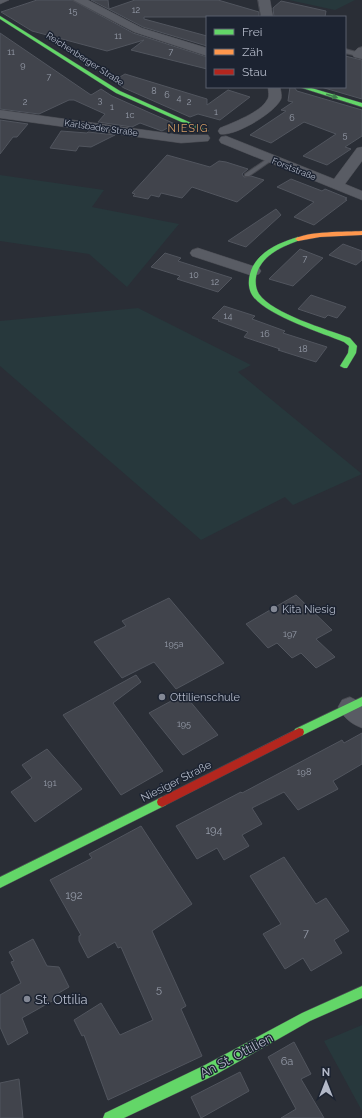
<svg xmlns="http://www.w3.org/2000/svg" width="362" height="1118" font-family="Raleway,sans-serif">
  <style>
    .green { fill: #27383c }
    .building { fill: #41444c; stroke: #51555e }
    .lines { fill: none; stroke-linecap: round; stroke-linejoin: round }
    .lane-casing { stroke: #484a51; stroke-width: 2 }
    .street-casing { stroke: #484a51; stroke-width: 1 }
    .fast-casing { stroke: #484a51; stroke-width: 1 }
    .slow-casing { stroke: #484a51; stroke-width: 1 }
    .jam-casing { stroke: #484a51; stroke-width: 1 }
    .lane { fill: #595c64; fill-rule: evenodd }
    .street { fill: #595c64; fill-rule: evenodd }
    .fast { fill: #63d668; fill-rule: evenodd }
    .slow { fill: #ff974d; fill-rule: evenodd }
    .jam { fill: #b3261e; fill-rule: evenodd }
    .oneway { fill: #407c4c }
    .poi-dot { fill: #838895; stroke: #1c2331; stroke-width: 1.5 }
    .labels { text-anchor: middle; stroke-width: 3; stroke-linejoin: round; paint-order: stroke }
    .number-label { font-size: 9px; fill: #969ca9 }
    .far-street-label { font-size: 9px; fill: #b3b9c8; stroke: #1c2331 }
    .far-quarter-label { font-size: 11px; letter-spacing: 1px; fill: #d39c63; stroke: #1c2331 }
    .poi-label { font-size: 11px; fill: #b3b9c8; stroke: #1c2331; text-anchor: start }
    .street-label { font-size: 11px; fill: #b3b9c8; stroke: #1c2331 }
    .near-number-label { font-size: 11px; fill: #969ca9 }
    .near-poi-label { font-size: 13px; fill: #b3b9c8; stroke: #1c2331; text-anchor: start }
    .near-street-label { font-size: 13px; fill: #b3b9c8; stroke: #1c2331 }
  </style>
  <rect width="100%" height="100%" fill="#2a2e36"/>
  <!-- green -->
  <path class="green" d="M289,0H355L335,10Z
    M0,175L104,190L92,207L179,224L127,287L89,254L0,241Z
    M138,308L251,365L238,372L362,474L293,505L285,497L201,540L0,366V321Z
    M362,1025V1111L324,1041Z"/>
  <!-- building -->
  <path class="building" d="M37,0H72L133,33L207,57V69L131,50L144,40L107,51L32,31L1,12Z
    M91,0H108L109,9L135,0H218L259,12V17H144V19L207,36V46L143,27Z
    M281,1L326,11L325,17H274L273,8Z
    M0,33L91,95L101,89L112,96L175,124L162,131L140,123L132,127L98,122L105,114L74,100H69L39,114L0,109Z
    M345,56L362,60V99L321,87H345Z
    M125,74L207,99V105L228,90L250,97L220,120L198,114L190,117L124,88L113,81Z
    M290,87H294L297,91L362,110V136L345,147L351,149L327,165L303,156L336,134L304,122L271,143L250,135L286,111L281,110L293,102L288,101Z
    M0,120L28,124L17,137H13L0,154Z
    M61,131L87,133L88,132L115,135L91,147L79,146L76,151L50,148Z
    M167,155L210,167L219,161L226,162L248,169L242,174L244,177L251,176L264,180L237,202L192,187L182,198L161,193L159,197L151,195L148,199L133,196L135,194L132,193Z
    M291,179L322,191L325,189L347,198L345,199L347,200L314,225L294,217L314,202L277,187Z
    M276,209L281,215L246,247L228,241Z
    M343,244L362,251V260L356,265L329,255Z
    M300,249L323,258L293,286L269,279Z
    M165,253L181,258L178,261L232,278L218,292L177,279L180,276L151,267Z
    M311,295L346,307L337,318L328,315L325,318L298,309Z
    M224,306L255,316L252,319L285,331L283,333L327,347L316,362L278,350L280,349L244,337L248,332L218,321L219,320L212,318Z
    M296,595L332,630L316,639L335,657L316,668L301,653L292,658L277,643L268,648L246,624Z
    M169,598L224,663L176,689L154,662L122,678L94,642L126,626L122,621Z
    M136,675L141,682L113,703L163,771L121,795L63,715Z
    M184,694L218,735L183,755L149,713Z
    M362,733V764L333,781L338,789L298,810L284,792L252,808L262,824L242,835L249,846L224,860L217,848L197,859L176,826L241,792L242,793L342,740L344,743Z
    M47,749L82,789L35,822L11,792L32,778L22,765Z
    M141,826L192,904L152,931L186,1006L181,1009L202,1056L108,1100L84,1035L82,1036L74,1020L101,1003L120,1035L153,1020L121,947L118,948L115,942L88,958L79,941V936L81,935L50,880L92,858L89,854Z
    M284,857L316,904L326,898L349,931L334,940L342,953L311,971L303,958L285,969L263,934L281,924L250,876Z
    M33,939L47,966L59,967L69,987L52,997L54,1000L22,1018L28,1033L8,1045L0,1027V995L21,983L11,962L14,961L9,952Z
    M294,1042L311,1074L301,1079L324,1118H281L296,1109L268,1057Z
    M240,1072L249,1091L201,1118L191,1097Z
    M19,1079L23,1118H0V1083Z"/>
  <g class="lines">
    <defs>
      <path id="lane" d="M345,49L360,53L361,54L358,56L345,53Z
        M270,157L273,159L272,160L249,176H245V174Z"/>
      <path id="street" d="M0,0H9L0,4Z
        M73,0H88L142,28L207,48V56L134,32Z
        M258,0H270L273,17H261Z
        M362,47V59L354,57L352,54L358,48Z
        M268,87H280C281,91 282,96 281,99C275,113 234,137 220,134L218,131L220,128C232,123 261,112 267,100C270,96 268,91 268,87Z
        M0,110L181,135H208L210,138L208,141L181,143L0,118Z
        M226,136L334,179L357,148L362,147V161L345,184L362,191V200L221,143L219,140L221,137Z
        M198,248L259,268L261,271L259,274L253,276L192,256L190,253L192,250Z
        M350,697L362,703V728C351,724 343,717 338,707L342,700Z"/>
      <path id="fast" d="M0,16L120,91L209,131L204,132L116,93L0,19Z
        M299,87H308L362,103V107Z
        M298,237L301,239L300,240C284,246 263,254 257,273C255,279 255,288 259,294C273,314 326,329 350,338L357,346L356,353L347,368H344L340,366L348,353L349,346L344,342C322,333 261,314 251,293C247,284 249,274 253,266C262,250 281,242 298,237Z
        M362,697V706L303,735L299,736L295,735L294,732L295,729Z
        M162,797L166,799L167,802L166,805L0,888V877Z
        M362,986V998L310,1021L215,1075L124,1118H103L105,1113L205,1065L302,1013Z"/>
      <path id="slow" d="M362,231V235L320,237L298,241L295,239C306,231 347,232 362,231Z"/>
      <path id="jam" d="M299,728L303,729L304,732L303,735L166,805L162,807L158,805L157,802L158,799Z"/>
    </defs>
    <!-- lane casing -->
    <use href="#lane" class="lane-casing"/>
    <!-- street casing -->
    <use href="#street" class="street-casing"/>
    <!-- fast casing -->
    <use href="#fast" class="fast-casing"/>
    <!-- slow casing -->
    <use href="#slow" class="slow-casing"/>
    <!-- jam casing -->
    <use href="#jam" class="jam-casing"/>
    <!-- lane -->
    <use href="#lane" class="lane"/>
    <!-- street -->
    <use href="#street" class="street"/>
    <!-- fast -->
    <use href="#fast" class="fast"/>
    <!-- slow -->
    <use href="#slow" class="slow"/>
    <!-- jam -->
    <use href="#jam" class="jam"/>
  </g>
  <!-- one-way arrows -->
  <defs><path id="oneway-solid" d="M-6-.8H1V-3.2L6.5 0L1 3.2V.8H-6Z"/></defs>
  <use class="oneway" href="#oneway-solid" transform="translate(332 96) rotate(17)"/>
  <!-- markers -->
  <g class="poi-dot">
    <circle cx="274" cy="609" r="4"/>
    <circle cx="162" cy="697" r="4"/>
    <circle cx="27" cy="999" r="4"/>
  </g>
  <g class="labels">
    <!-- number labels -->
    <g class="number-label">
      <text x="136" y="13">12</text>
      <text x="73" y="14">15</text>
      <text x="118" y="39">11</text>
      <text x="11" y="55">11</text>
      <text x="171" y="55">7</text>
      <text x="23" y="68">9</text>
      <text x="49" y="80">7</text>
      <text x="154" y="94">8</text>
      <text x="167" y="98">6</text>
      <text x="179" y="101">4</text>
      <text x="100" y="103">3</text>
      <text x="25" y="105">2</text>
      <text x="189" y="105">2</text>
      <text x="112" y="110">1</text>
      <text x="216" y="115">1</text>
      <text x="130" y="118">1c</text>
      <text x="292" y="121">6</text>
      <text x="345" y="138">5</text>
      <text x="305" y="262">7</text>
      <text x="194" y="278">10</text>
      <text x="215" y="285">12</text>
      <text x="228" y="319">14</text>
      <text x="265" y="337">16</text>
      <text x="303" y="352">18</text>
      <text x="290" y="637">197</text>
      <text x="174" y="647">195a</text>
      <text x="184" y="727">195</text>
      <text x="304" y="775">198</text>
      <text x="50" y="786">191</text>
    </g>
    <!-- far-street labels -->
    <g class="far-street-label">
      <text transform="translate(85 59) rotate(33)" y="3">Reichenberger Straße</text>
      <text transform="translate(101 128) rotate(8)" y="3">Karlsbader Straße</text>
      <text transform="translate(294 169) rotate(22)" y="3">Forststraße</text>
    </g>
    <!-- far-quarter labels -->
    <g class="far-quarter-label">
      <text x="188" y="132">NIESIG</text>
    </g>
    <!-- poi labels -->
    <g class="poi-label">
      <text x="282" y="613">Kita Niesig</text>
      <text x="170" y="701">Ottilienschule</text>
    </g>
    <!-- street labels -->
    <g class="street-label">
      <text transform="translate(176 781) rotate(-27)" y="4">Niesiger Straße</text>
    </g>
    <!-- near-number labels -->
    <g class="near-number-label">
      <text x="214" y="834">194</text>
      <text x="74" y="899">192</text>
      <text x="306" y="937">7</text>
      <text x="159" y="993">5</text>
      <text x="287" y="1065">6a</text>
    </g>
    <!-- near-poi labels -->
    <g class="near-poi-label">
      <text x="35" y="1004">St. Ottilia</text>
    </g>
    <!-- near-street labels -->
    <g class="near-street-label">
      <text transform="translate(236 1055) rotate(-28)" y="5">An St. Ottilien</text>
    </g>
  </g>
  <!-- legend -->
  <rect x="206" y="16" width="140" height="72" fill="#1c2331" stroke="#585f6d"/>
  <rect x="214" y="29" width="20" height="6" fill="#63d668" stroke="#585f6d"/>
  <text x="242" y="36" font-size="12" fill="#b3b9c8">Frei</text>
  <rect x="214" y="49" width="20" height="6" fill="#ff974d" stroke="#585f6d"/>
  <text x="242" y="56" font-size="12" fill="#b3b9c8">Zäh</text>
  <rect x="214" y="69" width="20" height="6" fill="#b3261e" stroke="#585f6d"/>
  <text x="242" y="76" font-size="12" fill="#b3b9c8">Stau</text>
  <!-- north arrow -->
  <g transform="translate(326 1082)" stroke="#1c2331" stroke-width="3" paint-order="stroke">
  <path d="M0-3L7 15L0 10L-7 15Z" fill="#b3b9c8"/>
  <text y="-6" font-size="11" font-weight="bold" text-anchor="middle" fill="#b3b9c8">N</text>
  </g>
</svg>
